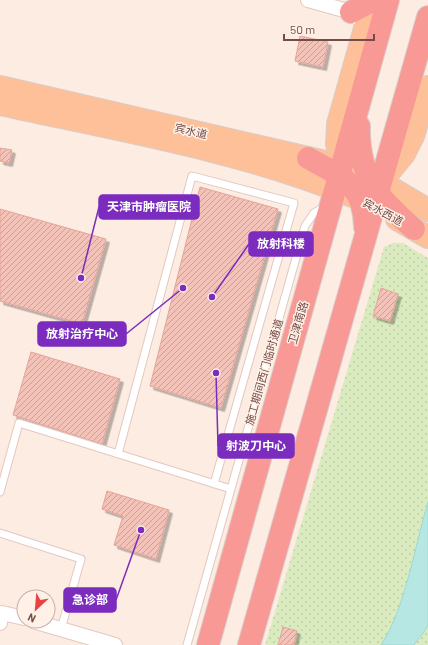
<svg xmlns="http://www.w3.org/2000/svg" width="428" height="645" font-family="Barlow,'Noto Sans SC',sans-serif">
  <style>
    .park { fill: url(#park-dots) }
    .water { fill: #b6e7e2; stroke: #9bd9d4 }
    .building { fill: url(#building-hatch); stroke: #e6a498; filter: url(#shadow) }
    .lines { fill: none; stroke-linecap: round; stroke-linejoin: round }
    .lane-casing { stroke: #e3c8c0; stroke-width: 9 }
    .street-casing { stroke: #e3c8c0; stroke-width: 16 }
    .primary-casing { stroke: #d8cdcb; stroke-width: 24 }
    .highway-casing { stroke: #d8cdcb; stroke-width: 24 }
    .lane { stroke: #fff; stroke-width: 7 }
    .street { stroke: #fff; stroke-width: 14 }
    .primary { stroke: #fec098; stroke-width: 22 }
    .highway { stroke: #f99996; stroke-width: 22 }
    .labels { text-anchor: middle; stroke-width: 3; stroke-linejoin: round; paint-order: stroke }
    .street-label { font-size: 11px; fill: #754d47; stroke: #fff1e8 }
    .leader { fill: none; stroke: #7b2cbf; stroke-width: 1.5 }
    .callout-dot { fill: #7b2cbf; stroke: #fff1e8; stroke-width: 1.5 }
    .callout { fill: #7b2cbf; stroke: #7b2cbf; stroke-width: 1.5 }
    .callout-label { font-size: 12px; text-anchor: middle; font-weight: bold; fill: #fff }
  </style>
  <defs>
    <pattern id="park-dots" width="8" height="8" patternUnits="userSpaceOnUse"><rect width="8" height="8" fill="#dbebc0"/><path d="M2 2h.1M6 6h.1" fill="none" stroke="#bfcba6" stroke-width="1.8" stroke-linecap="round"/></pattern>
    <pattern id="building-hatch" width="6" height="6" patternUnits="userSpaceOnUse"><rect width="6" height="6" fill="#f3c2b8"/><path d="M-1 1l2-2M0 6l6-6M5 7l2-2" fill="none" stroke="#c9a097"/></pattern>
    <filter id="shadow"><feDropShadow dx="3.5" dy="3.5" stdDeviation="0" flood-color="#0004"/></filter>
  </defs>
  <rect width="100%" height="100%" fill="#fdece1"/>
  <!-- park -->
  <path class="park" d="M393,243H403L428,258V645H265L384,247Z"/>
  <!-- water -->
  <path class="water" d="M428,502V625C424,634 419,637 414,645H381C405,609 415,545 428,502Z"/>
  <!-- building -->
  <path class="building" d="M300,36L328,42L323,67L295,61Z
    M0,148L12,150L9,163L0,161Z
    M200,187L278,209L221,408L150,386Z
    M0,209L106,239L82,324L0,301Z
    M381,288L398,294L390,321L373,316Z
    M31,352L120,379L102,444L13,415Z
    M107,491L169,510L156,559L114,545L123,516L102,509Z
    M283,627L297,631L294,645H278Z"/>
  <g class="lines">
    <defs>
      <path id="lane" d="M118,454L192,176L294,203L214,484
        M0,492L19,423L231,489
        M0,533L81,559L61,629
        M187,645L305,226L314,213L324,207"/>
      <path id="street" d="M308,0L351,12L356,17
        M33,621L115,645
        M0,623L2,613L24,618"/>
      <path id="primary" d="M0,87L343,166L381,182L428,210
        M0,104C118,130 240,150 352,196
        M343,166L337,144L338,124L373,0
        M381,182L404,154L413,136L428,87
        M397,219L428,237"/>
      <path id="highway" d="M351,12L374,0
        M359,126C358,177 378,198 414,229
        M308,158C342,177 364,184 365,227
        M208,645L388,0
        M249,645L428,17"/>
    </defs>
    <!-- lane casing -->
    <use href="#lane" class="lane-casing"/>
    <!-- street casing -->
    <use href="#street" class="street-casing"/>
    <!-- primary casing -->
    <use href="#primary" class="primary-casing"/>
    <!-- highway casing -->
    <use href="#highway" class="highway-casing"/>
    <!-- lane -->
    <use href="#lane" class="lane"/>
    <!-- street -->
    <use href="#street" class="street"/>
    <!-- primary -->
    <use href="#primary" class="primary"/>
    <!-- highway -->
    <use href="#highway" class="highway"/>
  </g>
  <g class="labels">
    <!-- street labels -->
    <g class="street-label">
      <text transform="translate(191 131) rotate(13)" y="4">宾水道</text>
      <text transform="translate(383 212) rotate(28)" y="4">宾水西道</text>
      <text transform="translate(298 323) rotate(-74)" y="4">卫津南路</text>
      <text transform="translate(264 372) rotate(-74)" y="4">施工期间西门临时通道</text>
    </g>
  </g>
  <!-- callouts -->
  <path class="leader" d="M81 278L99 207M212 297L249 244M183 288L126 334M216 373L218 446M141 530L116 600"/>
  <g class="callout-dot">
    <circle cx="81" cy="278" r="4"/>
    <circle cx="212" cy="297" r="4"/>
    <circle cx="183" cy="288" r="4"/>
    <circle cx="216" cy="373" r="4"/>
    <circle cx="141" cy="530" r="4"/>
  </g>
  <g class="callout">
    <rect x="99" y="195" width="100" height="24" rx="4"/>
    <rect x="249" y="232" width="64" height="24" rx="4"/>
    <rect x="38" y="322" width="88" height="24" rx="4"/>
    <rect x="218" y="434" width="76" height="24" rx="4"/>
    <rect x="64" y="588" width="52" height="24" rx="4"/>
  </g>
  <g class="callout-label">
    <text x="149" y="211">天津市肿瘤医院</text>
    <text x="281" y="248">放射科楼</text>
    <text x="82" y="338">放射治疗中心</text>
    <text x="256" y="450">射波刀中心</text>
    <text x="90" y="604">急诊部</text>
  </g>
  <!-- north arrow -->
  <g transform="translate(36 609) rotate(206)"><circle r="19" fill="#fff1e8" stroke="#c8afa8"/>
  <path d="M0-3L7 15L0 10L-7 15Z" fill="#eb4244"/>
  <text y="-6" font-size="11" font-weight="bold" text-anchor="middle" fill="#754d47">N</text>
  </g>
  <!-- scale -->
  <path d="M284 34v6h90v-6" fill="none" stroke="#754d47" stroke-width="2"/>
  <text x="290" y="34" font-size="12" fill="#754d47" stroke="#fff1e8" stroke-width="3" paint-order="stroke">50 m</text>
</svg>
